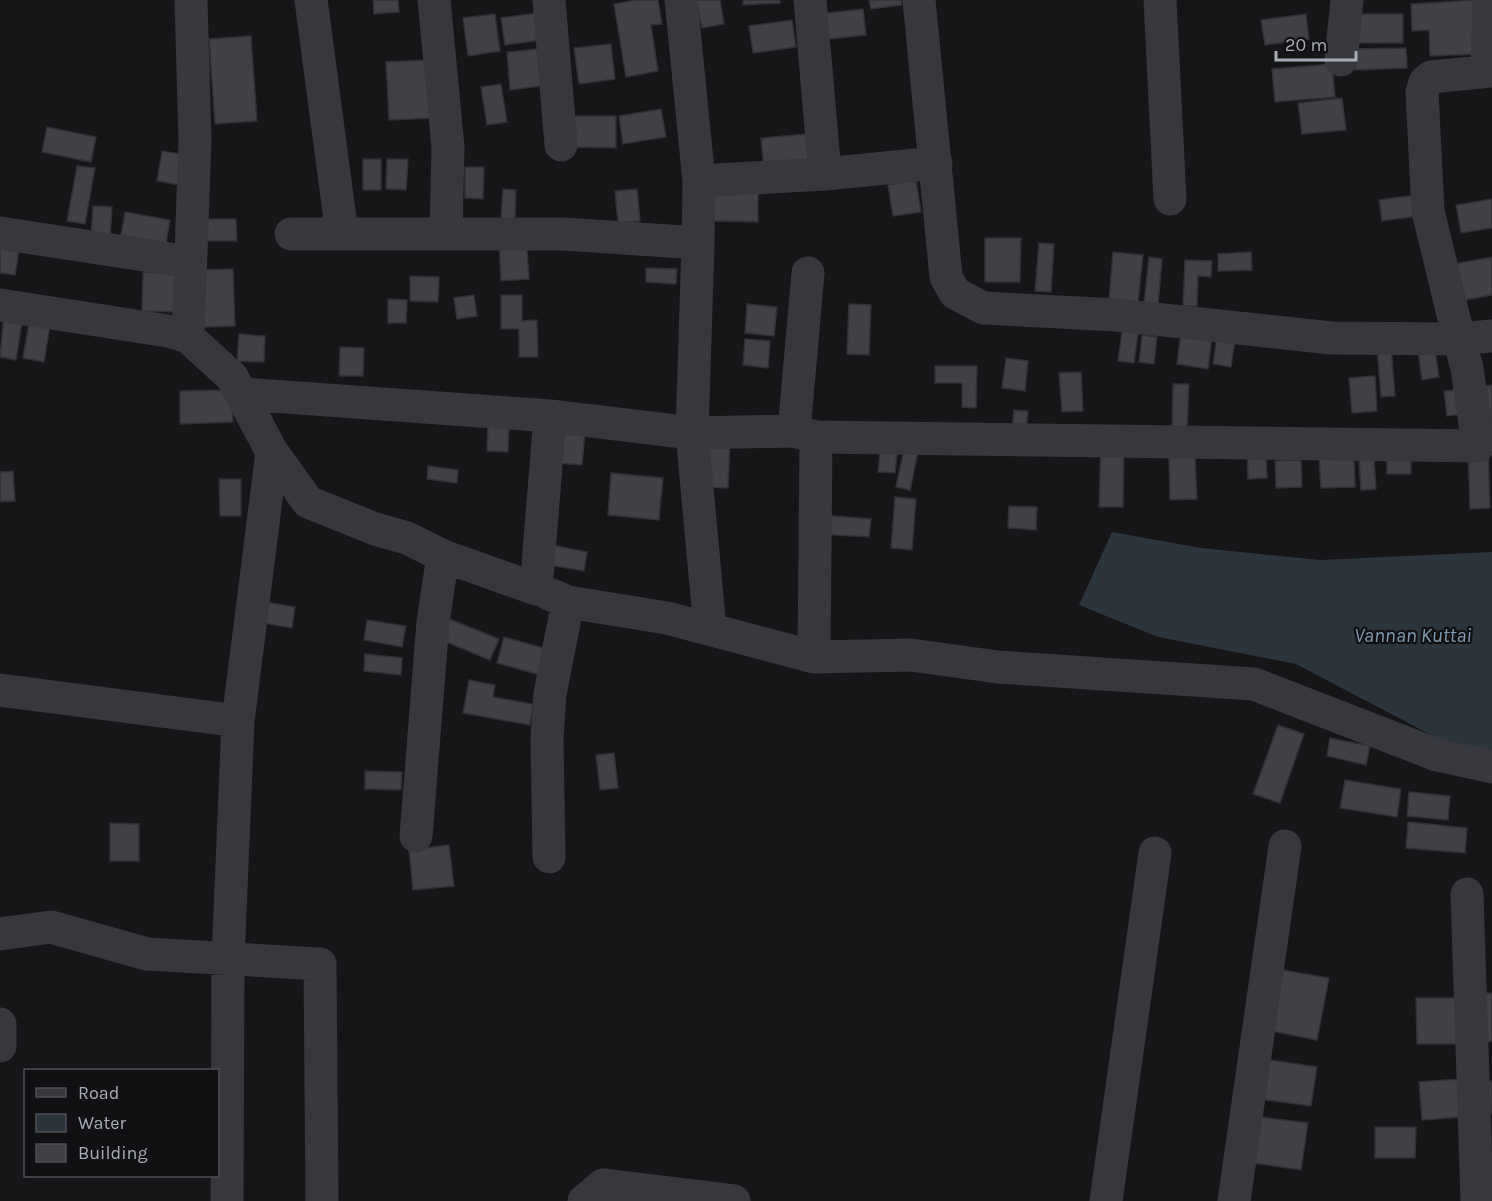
<svg xmlns="http://www.w3.org/2000/svg" width="1492" height="1201" font-family="Karla,sans-serif">
  <style>
    .water { fill: #2c353c }
    .building { fill: #404145; stroke: #303034; stroke-width: 1.5 }
    .lines { fill: none; stroke-linecap: round; stroke-linejoin: round }
    .minor { stroke: #37383d; stroke-width: 33 }
    .labels { text-anchor: middle; stroke-width: 4.5; stroke-linejoin: round; paint-order: stroke }
    .water-label { font-size: 20px; font-style: italic; fill: #7f9bb3; stroke: #111113 }
  </style>
  <rect width="100%" height="100%" fill="#161618"/>
  <!-- water -->
  <path class="water" d="M1112,532L1201,548L1320,560L1492,552V767L1296,664L1158,637L1079,605Z"/>
  <!-- building -->
  <path class="building" d="M373,0H398L399,12L374,14Z
    M636,0H658L662,24L651,25L658,71L626,77L614,4Z
    M696,0H720L724,24L702,28Z
    M743,0H780V3L743,5Z
    M869,0H901L902,5L871,9Z
    M1475,0L1478,54L1430,56L1429,30L1412,31L1411,4Z
    M863,9L866,35L820,40L817,14Z
    M544,12L548,39L505,45L501,18Z
    M495,14L500,51L468,56L463,18Z
    M1306,14L1309,39L1265,45L1261,20Z
    M1356,14H1403V43H1356Z
    M792,20L796,47L753,53L749,26Z
    M251,36L257,121L215,124L209,39Z
    M611,44L615,79L579,84L574,48Z
    M1406,48L1407,68L1355,70L1354,49Z
    M537,49L541,86L510,90L507,52Z
    M428,60L432,118L389,120L386,62Z
    M1332,64L1335,97L1275,102L1272,69Z
    M501,84L507,122L487,125L481,87Z
    M1342,98L1346,130L1302,134L1298,103Z
    M661,109L666,137L623,144L619,116Z
    M572,116H616V148L572,147Z
    M47,127L96,137L91,162L42,152Z
    M806,134L809,165L764,169L761,138Z
    M162,151L191,156L185,186L157,181Z
    M363,159H381V190H363Z
    M387,159H408L406,190L386,189Z
    M77,166L95,168L85,224L67,221Z
    M465,167H484L483,199L465,198Z
    M916,180L921,212L893,216L888,185Z
    M713,183L758,184V222L713,221Z
    M503,189L516,190L515,219L501,218Z
    M637,189L640,221L618,223L615,191Z
    M1416,195L1418,216L1382,221L1379,200Z
    M1492,199V228L1461,233L1456,205Z
    M93,206L112,207L110,239L91,238Z
    M125,212L170,220L166,243L121,235Z
    M204,219H236L237,241H205Z
    M526,236L529,279L501,281L499,238Z
    M985,238H1021L1020,282H985Z
    M0,240L20,244L15,275L0,273Z
    M1039,243L1054,244L1051,292L1035,291Z
    M1113,252L1143,255L1138,303L1109,301Z
    M1251,252L1252,270L1218,271V254Z
    M1149,257L1162,259L1158,305L1144,303Z
    M1492,257V295L1460,301L1454,264Z
    M1185,260L1212,261L1211,277L1198,276L1197,306H1183Z
    M646,268L677,269L676,284L646,282Z
    M233,269L235,326L203,327L201,270Z
    M143,272L185,274L184,312L142,311Z
    M410,276L439,277L438,302L410,301Z
    M474,295L477,316L457,319L454,298Z
    M501,295H522V321L537,320L538,357H519V329H501Z
    M388,299L407,300L406,323H388Z
    M747,304L777,307L774,336L745,333Z
    M849,304L871,305L869,355L847,354Z
    M4,313L23,316L16,360L0,357Z
    M1124,318L1140,320L1134,363L1118,361Z
    M29,323L50,326L44,362L23,358Z
    M1218,330L1236,333L1231,367L1213,364Z
    M1181,332L1212,337L1208,369L1177,364Z
    M239,334L265,336L264,362L237,361Z
    M1142,335L1157,337L1154,364L1139,362Z
    M745,339L770,341L768,368L743,365Z
    M1434,343L1439,377L1422,380L1417,345Z
    M1391,345L1395,396L1381,397L1377,346Z
    M340,347L364,348L363,376H339Z
    M1006,358L1028,361L1025,391L1002,388Z
    M935,366H977L976,408L962,407V383H935Z
    M1081,372L1083,411L1062,412L1059,373Z
    M1375,376L1377,411L1352,413L1349,378Z
    M1173,384H1189L1187,431L1172,430Z
    M1492,385V429H1491L1486,386Z
    M1466,389L1469,413L1447,416L1444,391Z
    M232,390L233,422L180,424V391Z
    M1014,410L1028,411L1026,432L1012,430Z
    M559,419L586,421L582,465L556,463Z
    M488,423L509,424L508,452L487,451Z
    M707,440H730L728,488L706,487Z
    M1101,441H1124L1123,507H1099Z
    M881,444L898,446L895,473L878,472Z
    M1373,446L1376,489L1361,490L1358,447Z
    M1247,448H1266L1267,478L1248,479Z
    M1468,448H1488L1490,508L1470,509Z
    M904,449L918,452L910,490L896,487Z
    M1387,449H1411V474H1387Z
    M1195,457L1197,499L1170,500L1169,458Z
    M1319,458H1354L1355,487L1321,488Z
    M1301,460L1302,487L1276,488L1275,461Z
    M428,466L458,470L457,483L427,479Z
    M13,471L15,501L0,502V472Z
    M611,473L663,478L659,520L608,515Z
    M219,479H241V516H220Z
    M895,497L916,499L912,550L891,548Z
    M1009,506L1037,507L1036,530L1008,528Z
    M820,515L871,519L869,537L819,534Z
    M547,544L587,552L584,571L543,564Z
    M255,600L295,607L292,628L251,621Z
    M447,618L499,639L490,660L439,639Z
    M367,620L406,626L402,647L364,640Z
    M504,637L547,649L540,675L497,663Z
    M365,654L402,658L401,675L364,671Z
    M469,680L495,685L493,697L533,704L530,725L463,713Z
    M1278,725L1304,734L1280,803L1253,794Z
    M1330,738L1370,746L1366,765L1327,756Z
    M614,753L618,788L600,790L596,755Z
    M365,771L402,772L401,790L365,789Z
    M1345,780L1401,789L1397,817L1340,808Z
    M1409,792L1450,796L1448,820L1407,816Z
    M1408,822L1467,828L1465,853L1406,848Z
    M110,823L139,824V861H110Z
    M449,845L454,886L413,890L409,850Z
    M1283,970L1329,978L1317,1040L1271,1031Z
    M1485,993H1492V1041L1487,1042Z
    M1416,998H1459V1044H1417Z
    M1263,1059L1317,1067L1311,1106L1258,1099Z
    M1459,1079L1462,1117L1422,1120L1419,1082Z
    M1492,1081V1113H1487L1485,1082Z
    M1253,1116L1308,1123L1301,1170L1247,1162Z
    M1375,1127H1416L1415,1158H1375Z"/>
  <g class="lines">
    <!-- minor -->
    <path class="minor" d="M311,0L342,234
      M434,0L448,147L446,234
      M549,0L561,145
      M681,0L699,181L825,174L810,0
      M919,0L946,277L955,293L983,308L1117,315L1331,338L1459,339L1428,211L1422,92L1425,82L1431,77L1492,71
      M1160,0L1170,199
      M1341,60L1347,0
      M1487,70L1489,0
      M825,174L936,163
      M0,233L190,262
      M291,234H564L698,243L699,181
      M0,305L168,331L188,337L232,377L272,452L238,721L228,960L227,1201
      M188,337L195,140L191,0
      M243,394L550,416L692,433L698,243
      M794,431L808,273
      M272,452L308,502L375,529L407,538L443,556L536,589L550,416
      M549,594L568,602L550,694L547,738L549,857
      M568,602L667,618L814,657L911,655L998,667L1254,684L1437,755L1492,767
      M710,629L692,433L794,431L816,437L1478,446L1467,368L1459,339L1492,336
      M814,657L816,437
      M0,690L238,721
      M416,836L433,622L443,556
      M1467,894L1477,1201
      M0,934L51,927L147,954L320,964L322,1201
      M0,1024V1046
      M584,1201L603,1185L734,1201
      M1106,1201L1155,853
      M1234,1201L1285,846"/>
  </g>
  <g class="labels">
    <!-- water labels -->
    <g class="water-label">
      <text x="1413" y="642">Vannan Kuttai</text>
    </g>
  </g>
  <!-- legend -->
  <rect x="24" y="1069" width="195" height="108" fill="#111113" stroke="#4d4f55" stroke-width="1.5"/>
  <rect x="36" y="1088" width="30" height="9" fill="#37383d" stroke="#4d4f55" stroke-width="1.5"/>
  <text x="78" y="1099" font-size="18" fill="#a8adb8">Road</text>
  <rect x="36" y="1114" width="30" height="18" fill="#2c353c" stroke="#4d4f55" stroke-width="1.5"/>
  <text x="78" y="1129" font-size="18" fill="#a8adb8">Water</text>
  <rect x="36" y="1144" width="30" height="18" fill="#404145" stroke="#4d4f55" stroke-width="1.5"/>
  <text x="78" y="1159" font-size="18" fill="#a8adb8">Building</text>
  <!-- scale -->
  <path d="M1276 51v9h80v-9" fill="none" stroke="#a8adb8" stroke-width="3"/>
  <text x="1285" y="51" font-size="18" fill="#a8adb8" stroke="#111113" stroke-width="4.5" paint-order="stroke">20 m</text>
</svg>
